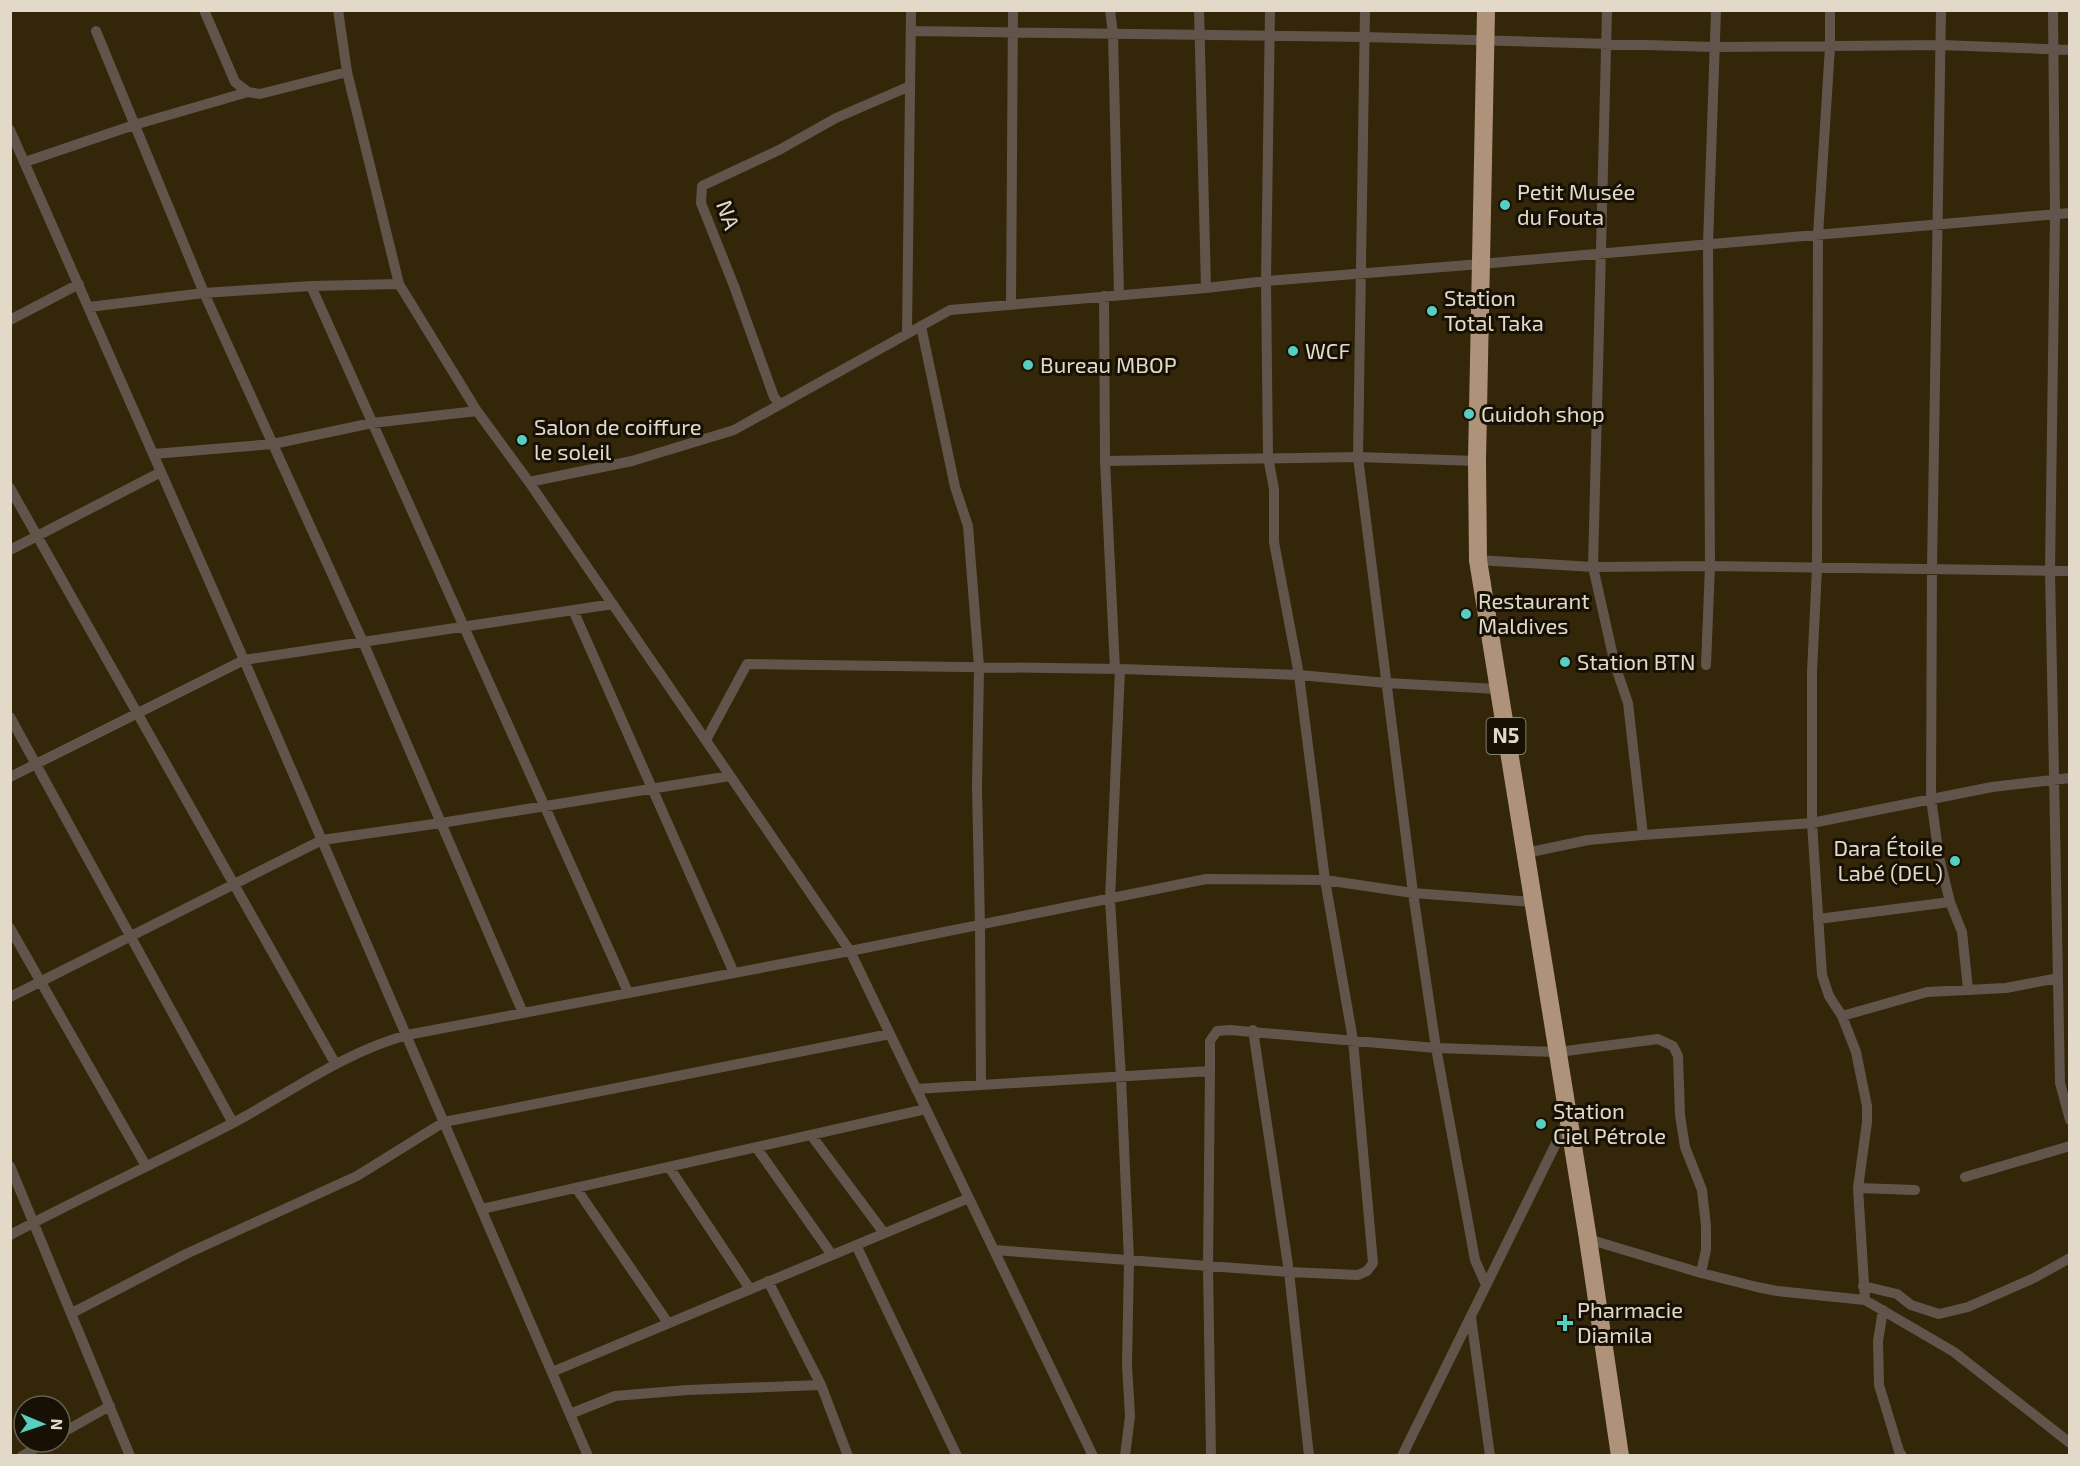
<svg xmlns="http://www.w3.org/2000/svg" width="2080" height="1466" font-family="'Exo 2',sans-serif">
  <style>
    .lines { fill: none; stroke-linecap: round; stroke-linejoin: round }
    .street { stroke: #61554b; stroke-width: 10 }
    .highway { stroke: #ae9279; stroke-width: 18 }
    .poi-dot { fill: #57cec2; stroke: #161005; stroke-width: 2 }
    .labels { text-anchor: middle; stroke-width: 6; stroke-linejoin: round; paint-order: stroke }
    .shield { fill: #161005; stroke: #a59d8e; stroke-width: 1.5 }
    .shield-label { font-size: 21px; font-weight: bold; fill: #e2d9c9 }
    .poi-label { font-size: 22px; fill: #e2d9c9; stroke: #161005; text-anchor: start }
    .street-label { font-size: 22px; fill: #e2d9c9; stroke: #161005 }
  </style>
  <rect width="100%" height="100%" fill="#342608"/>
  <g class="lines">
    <!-- street -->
    <path class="street" d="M204,10L235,82L248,92L260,94L347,72
      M338,10L347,72L399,284L477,411L529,482L850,951L1093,1456
      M1110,10L1113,34L1119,295
      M1199,10L1206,288
      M1365,10L1358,457L1413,893L1436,1048L1475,1260L1486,1285
      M1607,10L1593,567L1615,665L1628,703L1643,835
      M1830,10V47L1818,235L1817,568L1812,672V823L1822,975L1829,996L1842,1016L1856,1052L1867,1106V1122L1858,1188L1865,1300
      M1941,10L1932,569L1931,798L1939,857L1950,902L1962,932L1968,989
      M2053,10L2055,215L2050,571L2060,1083L2070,1120
      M96,31L204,293L363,642L523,1013
      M911,31L1364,37L1715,47L1941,45L2070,50
      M10,130L244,660L588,1456
      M25,162L134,125L248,92
      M311,286L628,992
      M1104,296L1105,461L1115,669
      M1011,304L1013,10
      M89,307L204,293L311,286L399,284
      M10,320L79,284
      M921,326L955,487L968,526L979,667L977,787L980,926L981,1085
      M907,333L911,10
      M780,404L774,397L734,286L701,203L702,186L779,150L836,118L910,86
      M153,454L273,444L372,423L477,411
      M1105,461L1358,457L1477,461
      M529,482L632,461L734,430L950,310L1206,288L1266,281L1481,264L2070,213
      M10,488L335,1063
      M10,550L161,472
      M1478,560L1593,567L1710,566L2070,571
      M573,610L734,973
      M1706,665L1710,566L1708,244L1716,10
      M1120,669L1110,900L1121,1077L1129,1260L1127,1365L1130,1416L1125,1456
      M10,717L233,1123
      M706,740L747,664L1120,669L1299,675L1387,683L1497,689
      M10,777L244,660L613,604
      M1526,853L1588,840L1643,835L1812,823L1992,787L2070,778
      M1818,919L1950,902
      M10,928L146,1166
      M10,997L322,840L441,823L730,776
      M1842,1016L1927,992L2006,988L2058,978
      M1253,1030L1289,1272L1309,1456
      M1210,1071L1208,1266L1211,1456
      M916,1089L1210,1071V1041L1217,1031L1230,1030L1436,1048L1558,1052L1658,1039L1673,1046L1678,1056L1680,1115L1685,1147L1702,1190L1706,1226V1250L1701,1273
      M811,1135L884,1233
      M756,1147L832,1255
      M10,1166L130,1456
      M669,1167L750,1289
      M1965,1177L2070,1146
      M576,1188L668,1323
      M1858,1188L1915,1190
      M482,1209L926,1109
      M10,1235C83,1196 158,1162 231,1124C290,1093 342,1053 407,1035L850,951L1206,879L1325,880L1413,893L1534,902
      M1588,1239L1701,1273L1757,1287L1777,1291L1865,1300L1954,1352L2070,1443
      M856,1245L957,1456
      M994,1250L1289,1272L1358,1275L1367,1271L1373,1263L1353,1040L1325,880L1299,675L1274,542V489L1268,457L1266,281L1270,10
      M768,1281L821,1385L848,1456
      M1863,1286L1897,1294L1911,1305L1939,1314L1968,1307L2034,1278L2070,1258
      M1883,1310L1878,1341L1879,1385L1899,1451L1902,1456
      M72,1313L186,1254L357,1176L444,1122L890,1034
      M1471,1317L1490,1456
      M552,1372L969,1198
      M570,1414L615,1396L687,1390L821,1385
      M60,1434L110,1406
      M22,1456L46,1442
      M1402,1456L1568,1119"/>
    <!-- highway -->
    <path class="highway" d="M1486,10L1477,461L1478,560L1588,1239L1620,1456"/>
  </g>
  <!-- markers -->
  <g class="poi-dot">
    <circle cx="1505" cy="205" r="6"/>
    <circle cx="1432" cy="311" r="6"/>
    <circle cx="1293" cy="351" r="6"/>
    <circle cx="1028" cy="365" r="6"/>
    <circle cx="1469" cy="414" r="6"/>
    <circle cx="522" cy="440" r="6"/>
    <circle cx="1466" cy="614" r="6"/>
    <circle cx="1565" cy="662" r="6"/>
    <circle cx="1955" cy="861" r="6"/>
    <circle cx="1541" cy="1124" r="6"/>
    <path d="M1562 1314h6v6h6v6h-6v6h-6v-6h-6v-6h6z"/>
  </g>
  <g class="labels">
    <!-- shield labels -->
    <rect class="shield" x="1486.5" y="718" width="39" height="36" rx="4.5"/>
    <g class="shield-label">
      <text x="1506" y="743">N5</text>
    </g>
    <!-- poi labels -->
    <g class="poi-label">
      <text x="1517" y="200">Petit Musée<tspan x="1517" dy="25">du Fouta</tspan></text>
      <text x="1444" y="306">Station<tspan x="1444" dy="25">Total Taka</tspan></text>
      <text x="1305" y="359">WCF</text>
      <text x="1040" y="373">Bureau MBOP</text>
      <text x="1481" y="422">Guidoh shop</text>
      <text x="534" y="435">Salon de coiffure<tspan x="534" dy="25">le soleil</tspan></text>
      <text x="1478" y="609">Restaurant<tspan x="1478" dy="25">Maldives</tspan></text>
      <text x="1577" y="670">Station BTN</text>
      <text x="1943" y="856" text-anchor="end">Dara Étoile<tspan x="1943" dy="25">Labé (DEL)</tspan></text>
      <text x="1553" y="1119">Station<tspan x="1553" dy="25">Ciel Pétrole</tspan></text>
      <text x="1577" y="1318">Pharmacie<tspan x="1577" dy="25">Diamila</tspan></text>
    </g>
    <!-- street labels -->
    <g class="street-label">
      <text transform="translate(728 215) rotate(71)" y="8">NA</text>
    </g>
  </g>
  <!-- border -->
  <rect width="2080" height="1466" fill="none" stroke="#e2d9c9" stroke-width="24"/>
  <!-- north arrow -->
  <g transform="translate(42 1424) rotate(92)"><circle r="28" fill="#161005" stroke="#686053" stroke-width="1.5"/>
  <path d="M0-4.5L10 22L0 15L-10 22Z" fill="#57cec2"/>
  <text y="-9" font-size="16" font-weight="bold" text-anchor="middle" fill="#e2d9c9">N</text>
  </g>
</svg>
